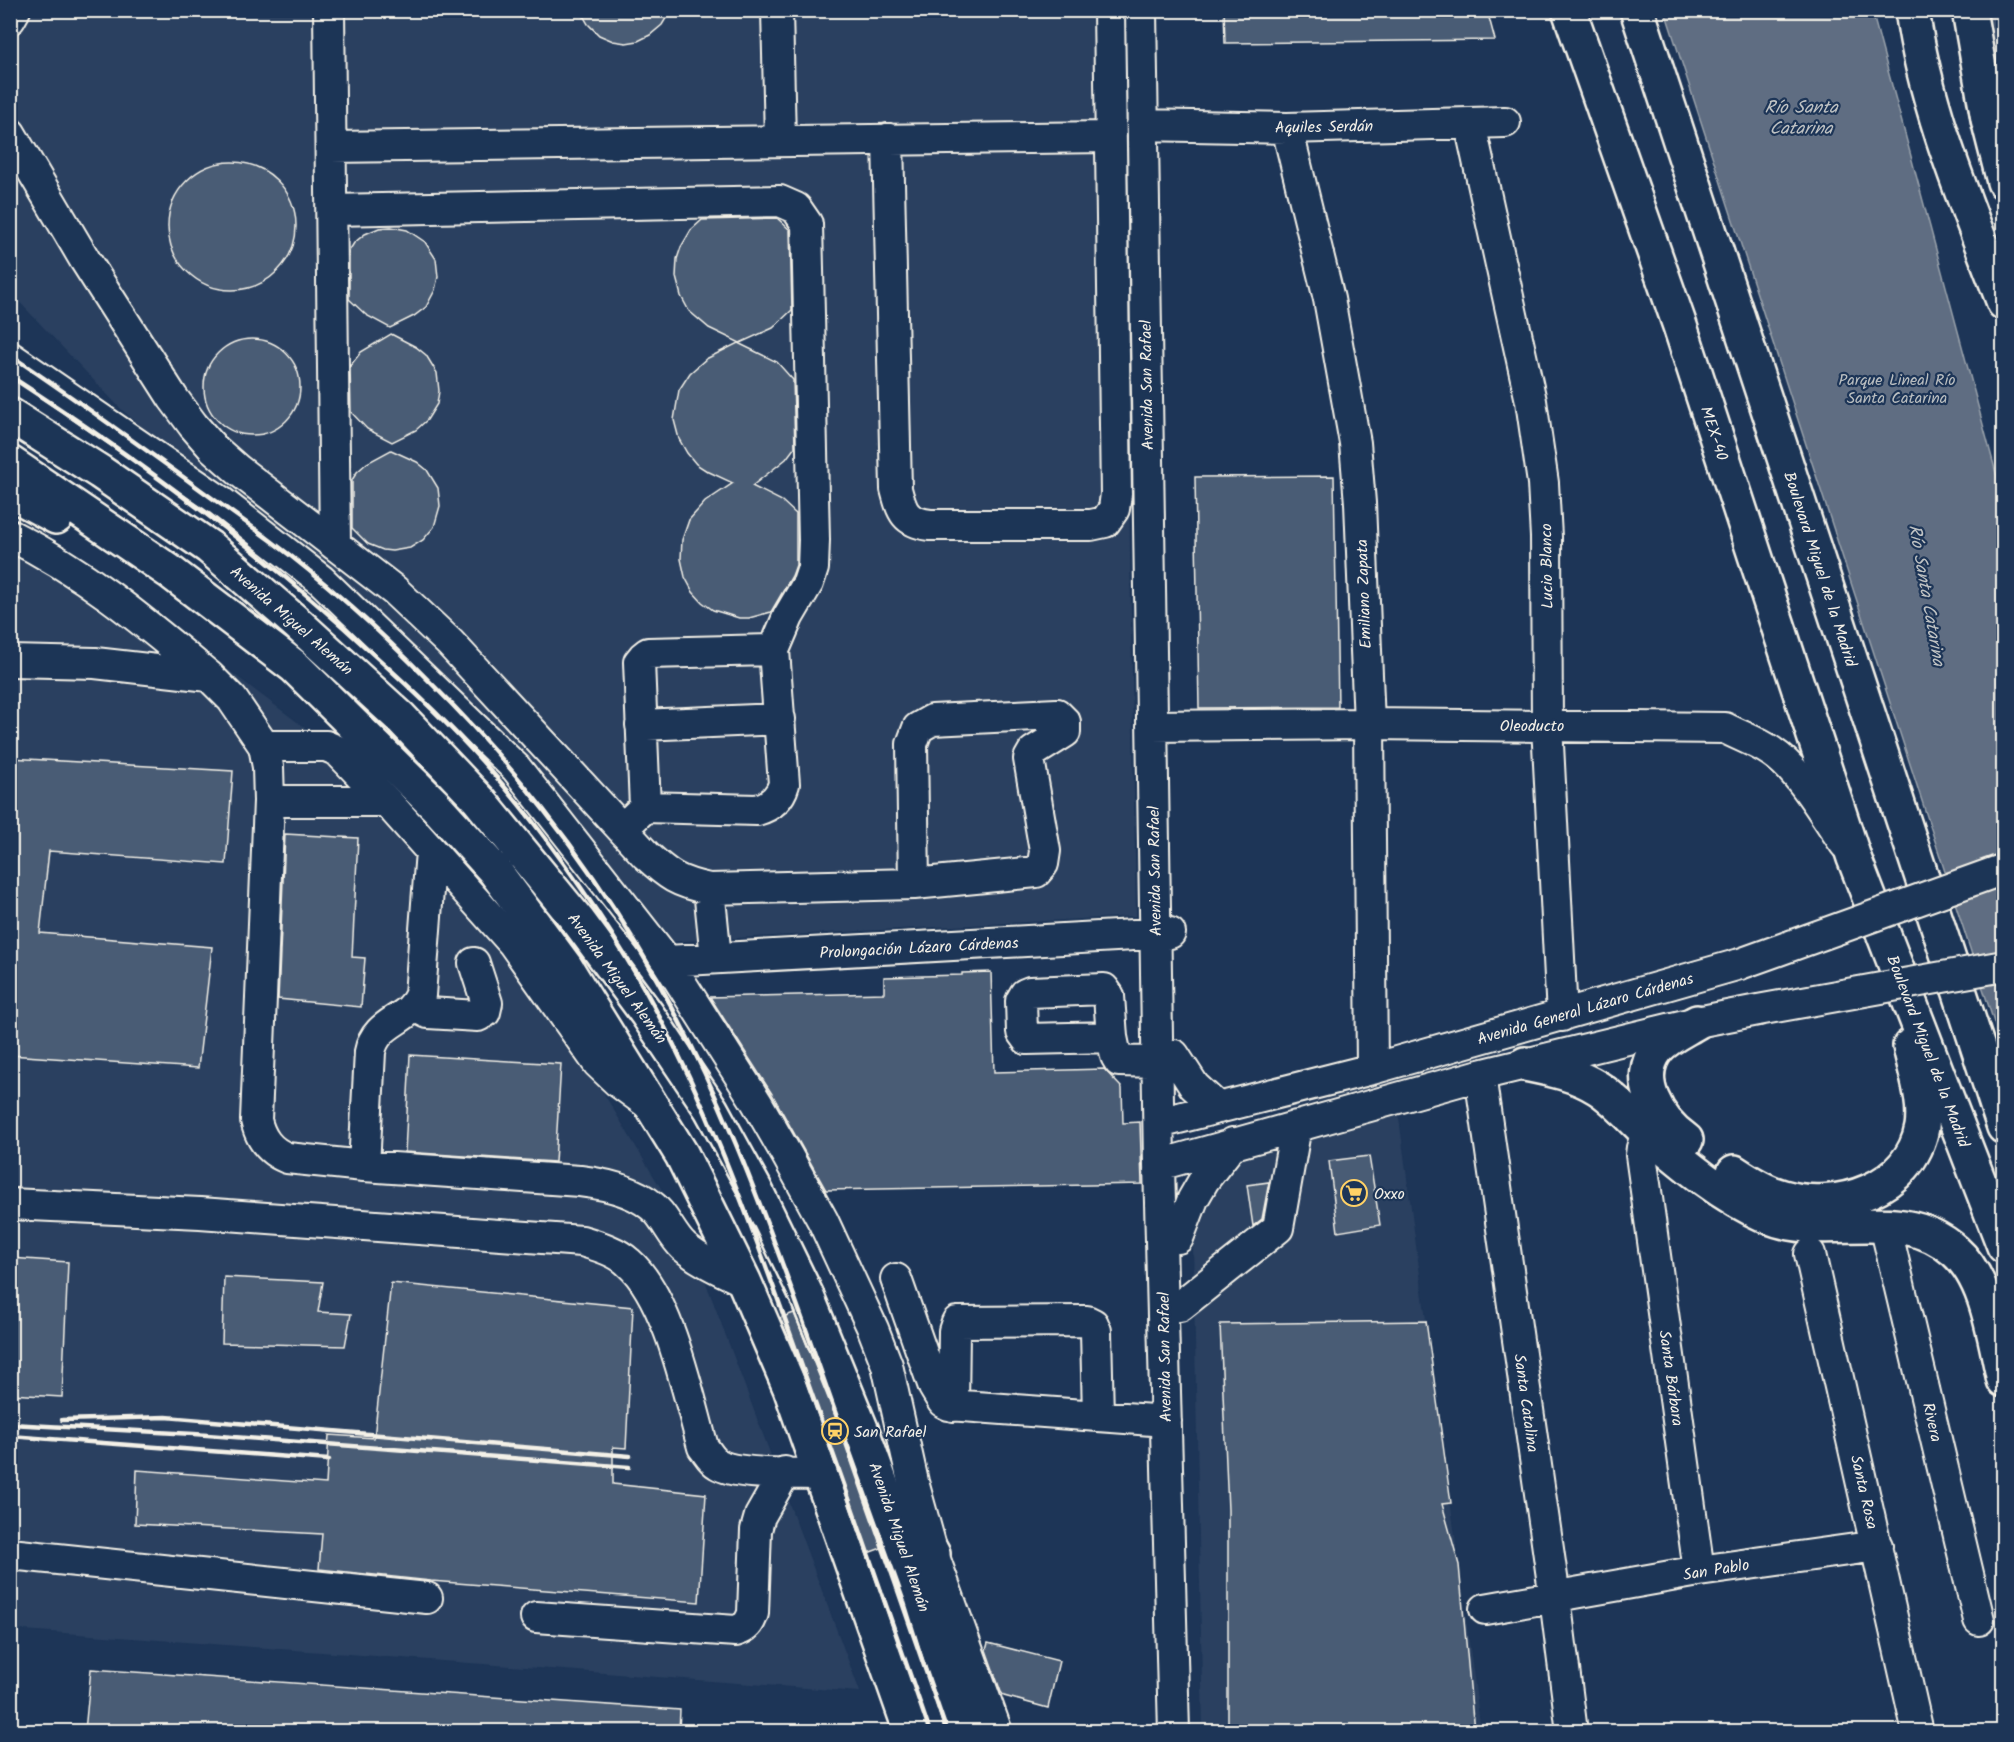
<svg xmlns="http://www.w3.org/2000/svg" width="2014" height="1742" font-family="Kalam,sans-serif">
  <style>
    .built { fill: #2a4060 }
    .green { fill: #354a67; stroke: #949ea8; stroke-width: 1.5 }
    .water { fill: #5e6d82; stroke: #9aa2ab; stroke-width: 1.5 }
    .building { fill: #485b74; stroke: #f4f1e8; stroke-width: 1.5 }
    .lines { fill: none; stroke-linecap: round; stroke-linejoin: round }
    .minor-casing { stroke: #f4f1e8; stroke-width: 34 }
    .highway-casing { stroke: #f4f1e8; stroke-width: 38 }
    .minor { stroke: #1d3557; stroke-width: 30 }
    .highway { stroke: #1d3557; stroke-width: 33 }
    .rail { stroke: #f4f1e8; stroke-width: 4.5 }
    .minor-bridge-casing { stroke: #f4f1e8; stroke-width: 34; stroke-linecap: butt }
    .minor-bridge { stroke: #1d3557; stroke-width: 30 }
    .labels { text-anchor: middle; stroke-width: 4.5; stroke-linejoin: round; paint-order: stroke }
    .street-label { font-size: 16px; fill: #f4f1e8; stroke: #1d3557 }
    .park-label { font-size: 16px; fill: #bbbfc1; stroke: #1d3557 }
    .poi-label { font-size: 16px; fill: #f4f1e8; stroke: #1d3557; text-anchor: start }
    .water-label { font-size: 18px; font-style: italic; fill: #c0c3c4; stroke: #1d3557 }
  </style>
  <rect width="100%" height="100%" fill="#1d3557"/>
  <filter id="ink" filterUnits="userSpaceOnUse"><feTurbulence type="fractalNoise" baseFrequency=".0167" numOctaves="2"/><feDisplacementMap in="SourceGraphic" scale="12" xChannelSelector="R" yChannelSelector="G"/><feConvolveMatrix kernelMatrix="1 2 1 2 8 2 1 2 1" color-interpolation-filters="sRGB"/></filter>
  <g filter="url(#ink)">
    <!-- built -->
    <path class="built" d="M11,11H1121L1136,916L664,942L500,730L122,410L11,293Z
      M10,516L89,565L309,731L521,956L686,1230L860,1692L11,1629Z
      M1394,1081L1481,1731H1203L1191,1144Z"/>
    <!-- green -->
    <path class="green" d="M1969,11H2003V182Z"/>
    <!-- water -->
    <path class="water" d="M1665,11H1872L2003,499V1050Z"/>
    <!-- building -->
    <path class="building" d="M580,10H671L662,25L650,35L638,41L626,43L613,41L599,35L588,24Z
      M1224,10H1487L1495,40L1225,43Z
      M168 226a64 64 0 1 1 128 0a64 64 0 1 1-128 0Z
      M777,218L790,230L792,310L773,328L740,343L709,328L689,311L681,296L676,277L677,259L681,247L691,230L702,220Z
      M391,227L407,230L425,242L436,259L438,277L435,290L426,307L414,316L390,328L366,315L349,299V251L354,243L365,234L379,228Z
      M391,334L416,347L426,355L437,373L439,391L437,404L427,420L416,430L392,442L367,429L351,412L350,366L361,352Z
      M204 387a48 48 0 1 1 96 0a48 48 0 1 1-96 0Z
      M738,343L777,362L793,380L795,447L786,459L752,486L782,501L796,514V565L792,576L771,612L749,618H739L713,610L702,602L693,592L685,577L681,559L682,540L689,520L705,502L733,483L707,471L696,464L687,453L679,439L674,420L679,390L690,373L706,359Z
      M391,450L417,462L427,470L438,488L440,506L434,527L423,540L410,548L392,551L383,550L368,544L352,528V480L357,472L367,463Z
      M1334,476L1338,707L1199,708L1195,477Z
      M10,758L233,771L226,864L49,851L40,933L212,947L198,1068L10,1055Z
      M285,834L358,838L352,957L365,958L361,1007L278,999Z
      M991,972L994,1072L1104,1069L1122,1088L1123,1123L1140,1122L1142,1184L826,1190L772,1094L710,997L884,993V977L962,975V973Z
      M410,1055L561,1064L555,1162L405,1152Z
      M1369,1156L1380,1225L1338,1232L1329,1161Z
      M1269,1182L1262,1219L1253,1226L1247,1185Z
      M10,1258L68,1262L62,1397L10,1394Z
      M224,1277L323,1282L318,1312L351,1314L345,1346L222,1343Z
      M391,1283L633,1307L626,1448L613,1447V1484L706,1494L699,1602L431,1581L319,1569L322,1534L135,1524L137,1470L326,1484L329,1435L374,1438Z
      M794,1313L846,1443L884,1547L868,1553L808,1382L780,1318Z
      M1426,1321L1451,1503L1442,1504L1459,1565L1474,1731H1228V1510L1220,1324Z
      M988,1643L1059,1661L1048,1708L1004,1696L1001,1692L986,1650Z
      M91,1669L680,1710L679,1731H85Z"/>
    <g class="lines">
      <defs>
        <path id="minor" d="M329,10L335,545
          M777,10L780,141
          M1141,10L1159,1165L1174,1732
          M10,19L15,10
          M1470,124L1531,401L1543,483L1546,537L1547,725L1562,1016
          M1142,125L1287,128L1505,122
          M1287,128L1329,299L1355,443L1360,503L1369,724L1372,1069
          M10,133L85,260L173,398L193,425L213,448L238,470L395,591L450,643L646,855C669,876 677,882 709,889L914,884L1036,872L1043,864L1045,851L1029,759L1033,752L1065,732V722L1057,714L932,720L918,728L912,744L914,884
          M888,139L896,489C902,512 905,522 930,525H1091L1105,522L1114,509L1116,494L1109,10
          M331,147L1110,137
          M332,210L780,201L796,208L807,224L814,540L813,568L808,583L788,617L774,650L784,784C780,798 771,806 757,810L645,807L622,829
          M10,357L220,501L321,580L516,768L667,961L757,1103L788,1157L823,1221L873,1329L887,1365L913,1482L933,1554L997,1732
          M10,535C88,574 143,621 209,676
          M10,661L95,663L209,676L232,699L264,746L268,767L269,801L256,1120C260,1138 269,1151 287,1158L364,1166L580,1181C606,1184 641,1192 659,1213C668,1224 674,1238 684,1247C702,1262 723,1271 744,1281
          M641,725L780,719
          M1152,726L1369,724L1725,728C1740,736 1758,742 1772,752C1800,770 1825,816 1845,844
          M264,746H326L338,751L389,804L513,943L598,1063L617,1081L650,1105
          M269,801H386
          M645,807L639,662L643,657L648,653L774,650
          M709,889L716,958
          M667,961L1170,933
          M414,1006L428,1013L478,1016L485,1012L487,1003L474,963
          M1112,1037L1109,996L1104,989L1030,992L1025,994L1021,1001L1022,1032L1027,1039L1112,1037L1116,1056L1119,1061L1158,1062
          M1174,1055L1194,1086L1218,1108
          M1480,1075L1555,1598L1572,1732
          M1159,1123L1372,1069L1740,964
          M1670,1130C1651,1127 1642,1138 1641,1155L1699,1571
          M1159,1165L1480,1075L1697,1022L1758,1010
          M364,1166L370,1052C376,1020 409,1022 420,995L431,851
          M10,1204L200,1213L582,1241C598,1246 616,1251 628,1262C669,1297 688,1395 703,1447C708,1453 711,1460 718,1464C737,1476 797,1473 820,1474
          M1885,1225L1979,1620
          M1178,1238L1193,1199L1204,1180L1233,1143
          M1810,1254L1918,1732
          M896,1279L934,1387L943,1402L949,1405L1166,1421
          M1180,1306L1278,1228L1296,1126
          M953,1406L954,1331L957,1322L1087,1321L1093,1324L1096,1331L1098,1416
          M10,1554L427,1598
          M1485,1609L1699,1571L1877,1546
          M536,1617L736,1631C746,1628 750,1623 753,1613L756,1530L760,1516L785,1472"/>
        <path id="highway" d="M1569,10L1680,326L1854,858L2004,1246
          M1637,10L2004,1127
          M1912,10C1926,111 1968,208 2004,303
          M1969,10L1988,119L2004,182
          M10,415L100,472L209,547L298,624L401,718L479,800L579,922L647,1014L711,1109L755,1189L806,1294L864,1436L922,1597L964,1732
          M10,463L169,571L295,667L435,805L494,870L565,966L682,1155L744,1281L790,1388L911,1732
          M10,492L56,517
          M1525,1064C1550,1069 1576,1074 1598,1088C1616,1099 1632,1119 1648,1133C1684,1164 1723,1197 1767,1216C1827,1242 1900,1202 1955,1251C1988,1280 1994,1338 2004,1380
          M1686,1140C1659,1121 1632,1079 1658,1048C1668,1037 1684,1030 1697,1022
          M1734,1172C1749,1182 1765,1192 1783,1197C1837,1213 1911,1189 1922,1127C1926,1100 1915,1072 1910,1046
          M907,1509L933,1554"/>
      </defs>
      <!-- minor casing -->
      <use href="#minor" class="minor-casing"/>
      <!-- highway casing -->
      <use href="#highway" class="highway-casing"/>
      <!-- minor -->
      <use href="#minor" class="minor"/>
      <!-- highway -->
      <use href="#highway" class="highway"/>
      <!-- rail -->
      <path class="rail" d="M10,355C70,395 128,437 186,479C214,500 242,519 270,540C325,581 383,634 431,683C508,759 583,854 638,947C714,1073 764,1211 813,1349C858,1477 903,1604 947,1732
        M10,376C138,459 261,550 373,654C411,688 448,723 482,761C536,821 585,890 627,959C700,1080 748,1215 795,1347C841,1475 886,1603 930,1732
        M62,1420L166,1417L630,1456
        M10,1424L194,1434L629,1467
        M10,1436L329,1460"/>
      <defs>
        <path id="minor-bridge" d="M1740,964L2004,869
          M1758,1010L2004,966"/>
      </defs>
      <!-- minor-bridge casing -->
      <use href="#minor-bridge" class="minor-bridge-casing"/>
      <!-- minor-bridge -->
      <use href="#minor-bridge" class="minor-bridge"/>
    </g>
  </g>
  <!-- icons -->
  <defs>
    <symbol id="supermarket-ring" viewBox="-11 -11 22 22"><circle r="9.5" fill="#1d3557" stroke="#ffd166" stroke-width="1.5"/><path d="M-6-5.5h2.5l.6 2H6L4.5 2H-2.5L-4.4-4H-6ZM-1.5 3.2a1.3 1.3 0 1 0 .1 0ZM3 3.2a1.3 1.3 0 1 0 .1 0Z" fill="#ffd166"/></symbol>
    <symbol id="station-ring" viewBox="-11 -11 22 22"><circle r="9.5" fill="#1d3557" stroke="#ffd166" stroke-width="1.5"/><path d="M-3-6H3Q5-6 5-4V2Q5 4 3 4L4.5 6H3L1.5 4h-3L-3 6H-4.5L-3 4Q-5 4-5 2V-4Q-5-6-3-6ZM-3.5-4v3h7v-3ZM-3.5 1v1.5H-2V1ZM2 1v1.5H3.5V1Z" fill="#ffd166"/></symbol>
  </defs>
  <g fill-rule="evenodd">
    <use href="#supermarket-ring" x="1339" y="1178" width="30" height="30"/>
    <use href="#station-ring" x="820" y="1416" width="30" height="30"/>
  </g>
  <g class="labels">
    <!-- street labels -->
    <g class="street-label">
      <text transform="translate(1324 126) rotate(-1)" y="6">Aquiles Serdán</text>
      <text transform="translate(1146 385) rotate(-91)" y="6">Avenida San Rafael</text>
      <text transform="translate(1715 433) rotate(72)" y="6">MEX-40</text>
      <text transform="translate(1546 566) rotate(-91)" y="6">Lucio Blanco</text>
      <text transform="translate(1821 569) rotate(72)" y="6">Boulevard Miguel de la Madrid</text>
      <text transform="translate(1363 594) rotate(-92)" y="6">Emiliano Zapata</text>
      <text transform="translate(292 620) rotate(41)" y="6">Avenida Miguel Alemán</text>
      <text x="1532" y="731">Oleoducto</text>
      <text transform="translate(1154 871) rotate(-91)" y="6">Avenida San Rafael</text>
      <text transform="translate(919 947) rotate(-3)" y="6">Prolongación Lázaro Cárdenas</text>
      <text transform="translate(618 978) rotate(54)" y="6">Avenida Miguel Alemán</text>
      <text transform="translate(1585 1008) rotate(-16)" y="6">Avenida General Lázaro Cárdenas</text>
      <text transform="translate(1929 1051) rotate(69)" y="6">Boulevard Miguel de la Madrid</text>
      <text transform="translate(1164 1357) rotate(-91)" y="6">Avenida San Rafael</text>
      <text transform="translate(1672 1378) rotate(82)" y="6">Santa Bárbara</text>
      <text transform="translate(1527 1403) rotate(82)" y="6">Santa Catalina</text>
      <text transform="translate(1933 1422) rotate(77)" y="6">Rivera</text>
      <text transform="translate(1865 1492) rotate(77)" y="6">Santa Rosa</text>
      <text transform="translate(900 1537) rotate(71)" y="6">Avenida Miguel Alemán</text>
      <text transform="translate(1716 1569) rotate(-9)" y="6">San Pablo</text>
    </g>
    <!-- park labels -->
    <g class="park-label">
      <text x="1897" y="385">Parque Lineal Río<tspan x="1897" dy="18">Santa Catarina</tspan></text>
    </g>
    <!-- poi labels -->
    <g class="poi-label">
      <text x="1374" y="1199">Oxxo</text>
      <text x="854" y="1437">San Rafael</text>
    </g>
    <!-- water labels -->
    <g class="water-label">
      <text x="1801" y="113">Río Santa<tspan x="1801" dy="21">Catarina</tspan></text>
      <text transform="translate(1927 595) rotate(80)" y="6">Río Santa Catarina</text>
    </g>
  </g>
  <!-- margin -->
  <rect width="2014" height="1742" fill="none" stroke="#1d3557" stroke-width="36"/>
  <rect x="18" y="18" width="1978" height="1706" fill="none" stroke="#f4f1e8" stroke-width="2" filter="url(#ink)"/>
</svg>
